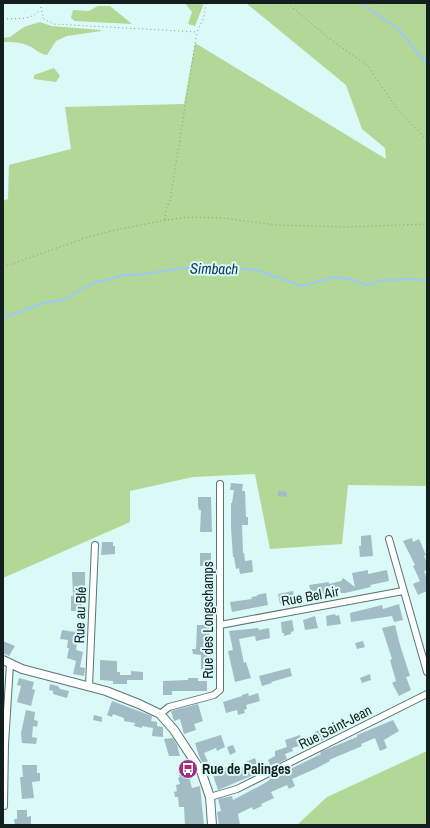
<svg xmlns="http://www.w3.org/2000/svg" width="430" height="828" font-family="'Archivo Narrow',sans-serif">
  <style>
    .green { fill: #b2d796 }
    .lines { fill: none; stroke-linecap: round; stroke-linejoin: round }
    .stream { stroke: #9dc9fa; stroke-width: 2 }
    .building { fill: #a2bcc6 }
    .minor-casing { stroke: #5a7674; stroke-width: 8 }
    .major-casing { stroke: #5a7674; stroke-width: 10 }
    .path { stroke: #819796; stroke-width: 1; stroke-dasharray: 1 3; stroke-linecap: butt }
    .minor { stroke: #fff; stroke-width: 6 }
    .major { stroke: #fff; stroke-width: 8 }
    .labels { text-anchor: middle; stroke-width: 4; stroke-linejoin: round; paint-order: stroke }
    .street-label { font-size: 14px; fill: #131e1e; stroke: #daf9f7 }
    .poi-label { font-size: 14px; font-weight: bold; fill: #131e1e; stroke: #daf9f7; text-anchor: start }
    .water-label { font-size: 15px; font-style: italic; fill: #133860; stroke: #daf9f7 }
  </style>
  <rect width="100%" height="100%" fill="#daf9f7"/>
  <!-- green -->
  <path class="green" d="M185,3H204L195,26L188,24L192,12Z
    M246,3H427V486L348,485L342,544L270,549L255,474L193,477L130,491V522L3,578V201L8,199L9,165L71,149L65,107L184,104L195,43L386,159L385,148L362,129L346,85Z
    M98,6H110L132,24L75,21L71,18L73,10L89,11Z
    M40,22L51,26L101,30V31L67,36L56,41L47,55C39,54 36,49 29,46C22,42 11,42 3,42V38L10,37L24,27Z
    M54,68L60,76L56,82L34,79V75Z
    M427,751V825H297L327,797Z"/>
  <g class="lines">
    <!-- stream -->
    <path class="stream" d="M361,3L398,29L427,64
      M3,318L44,303L63,300L95,282L108,280L123,275H134L166,271L181,268L217,269L235,268L256,270L302,286L335,277L353,280L367,285L383,280H400L409,279L419,280H427"/>
  </g>
  <!-- building -->
  <path class="building" d="M231,483L243,484L242,491H245L246,517H248V525H242L243,553H244L245,561L252,560L253,572L240,574L239,568L236,569L234,557H233L231,528V503H232L234,490H230Z
    M278,491L287,492V497L278,496Z
    M198,497H211L212,532H200L201,510H199L198,506Z
    M371,535L373,556L360,557L359,546H361V536Z
    M412,538L413,542L419,539L426,555L424,556L427,562V570L424,571L427,578V591L418,595L413,584L420,581L413,566L415,565L403,541Z
    M102,542H113V546H115V554L101,555Z
    M200,553H211V566H200Z
    M368,570V574L387,570L389,581L370,585L371,587L345,593H341L340,591L317,595L316,591L311,592L309,585L329,582V584L341,581L343,578L355,587L352,573Z
    M72,572H85V587H82V611H71V596H73Z
    M293,591L295,602L280,604L278,594Z
    M266,593L268,605L232,612L230,602L252,599L251,597L257,596V595Z
    M399,604L403,620L394,622L392,616L351,622L350,613L382,605L383,609Z
    M335,614L336,616L339,615L341,624L327,626L326,616Z
    M315,616L318,628L305,630L303,620Z
    M292,620L294,631L291,632V634L284,636V633H282L281,622Z
    M197,625H209V636H211V642H208V655H210V669H201V655L193,654L192,649H196Z
    M395,625L400,645L410,676L406,677L411,690L399,696L392,683L396,681L390,660L392,659L382,628Z
    M76,626L85,627L84,638L78,637L76,650L83,652L80,667L85,668L84,676L73,674L76,661L67,658L69,648H67L68,640L60,639L62,630L75,632Z
    M258,628L259,630L269,628L270,638L256,641L255,636L239,639L244,663L246,662L251,678L235,682L228,651L233,650L229,631Z
    M3,641L15,646L9,656L3,653Z
    M363,641L365,647L357,649L355,643Z
    M100,660L117,661V672H120V675H131V671L143,672V680H127V684H113V681L100,680Z
    M290,668L292,676L271,682L272,683L262,686L259,676Z
    M370,674L371,680L362,683L360,678Z
    M19,678L34,682L32,689L35,690L31,706L17,702L21,686L17,685Z
    M188,678H198V681H207V691H172V695H163V681L188,680Z
    M50,684L58,686L60,689L69,691L67,698L53,694V691L49,690Z
    M248,693L249,696L258,693L260,701L246,705L247,709L244,710L245,713L238,715L237,710L226,713L223,702L242,696V695Z
    M112,701L152,716L151,721L157,722V726L163,727V737L152,736L153,728L142,726V728L134,726L135,723L124,721V718L113,714L112,717L107,715Z
    M198,704L203,721L194,724L196,730L184,734L180,719L174,721L171,711Z
    M26,710L35,712L34,720L38,721L37,727L33,726L32,737L37,738L36,744L22,743L21,733Z
    M94,715L102,717V722L93,720Z
    M393,720L399,731L384,740L387,748L380,751L375,738L361,744L362,746L329,760L330,761L317,768L292,779L295,786L289,789L287,785L271,792L274,798L261,804L262,806L253,810L252,807L238,814L240,825H219L217,812L221,811L218,799L232,796L233,800L267,782L270,779L321,754L320,752L357,737V735Z
    M319,730L321,733L325,730L328,737L316,744L313,737L316,735L315,732Z
    M221,735L225,747L217,751L216,748L204,753L208,762L203,764L199,756L195,743Z
    M300,735L303,745L292,748L293,751L285,754L287,759L271,767L268,760L275,756V751L287,747L285,740Z
    M173,738L177,745L180,756H169L164,739Z
    M233,745L236,752L230,755L227,747Z
    M255,758L257,764L253,765L256,774L218,790L213,775L221,772L220,770L231,765L234,771L247,765L246,762Z
    M22,765H37V773H40V781L32,782L34,798L22,799L20,777H23Z
    M188,773L192,788L200,786L204,825H185L184,807H179L178,797H175L174,792L177,791L176,785L180,784L178,778L180,777L179,775Z
    M17,810H27V817L31,816V825H15L14,819H17Z"/>
  <g class="lines">
    <defs>
      <path id="minor" d="M389,539L427,672
        M220,625L403,591
        M89,686L95,545
        M160,714L169,707L214,695L220,690V484
        M210,797L237,789L427,694
        M4,806L5,744L10,664"/>
      <path id="major" d="M3,660L22,669L106,691L139,704L160,714L174,730L201,771L210,797L212,825"/>
    </defs>
    <!-- minor casing -->
    <use href="#minor" class="minor-casing"/>
    <!-- major casing -->
    <use href="#major" class="major-casing"/>
    <!-- path -->
    <path class="path" d="M41,3V9L44,19L54,24L197,32L204,17L206,3
      M287,3L330,39L368,66L397,109L427,140
      M3,19C16,18 31,21 40,10
      M165,220L166,208L170,201L197,32
      M3,267L91,236L116,230L165,220L190,217L222,218L277,225L348,227L427,224
      M3,825L4,813"/>
    <!-- minor -->
    <use href="#minor" class="minor"/>
    <!-- major -->
    <use href="#major" class="major"/>
  </g>
  <!-- icons -->
  <defs>
    <symbol id="bus-disc" viewBox="-11 -11 22 22"><circle r="9.5" fill="#a42a81" stroke="#daf9f7"/><path d="M-5-6H5V4H4V6H2V4H-2V6H-4V4H-5ZM-3.5-4V0h7V-4ZM-3.5 1.2v1.5H-2V1.2ZM2 1.2v1.5H3.5V1.2Z" fill="#fff"/></symbol>
  </defs>
  <g fill-rule="evenodd">
    <use href="#bus-disc" x="177" y="758" width="22" height="22"/>
  </g>
  <g class="labels">
    <!-- street labels -->
    <g class="street-label">
      <text transform="translate(310 596) rotate(-10)" y="5">Rue Bel Air</text>
      <text transform="translate(80 615) rotate(-88)" y="5">Rue au Blé</text>
      <text transform="translate(208 620) rotate(-90)" y="5">Rue des Longschamps</text>
      <text transform="translate(335 727) rotate(-27)" y="5">Rue Saint-Jean</text>
    </g>
    <!-- poi labels -->
    <g class="poi-label">
      <text x="202" y="774">Rue de Palinges</text>
    </g>
    <!-- water labels -->
    <g class="water-label">
      <text transform="translate(214 269) rotate(1)" y="5">Simbach</text>
    </g>
  </g>
  <!-- border -->
  <rect width="430" height="828" fill="none" stroke="#131e1e" stroke-width="8"/>
</svg>
